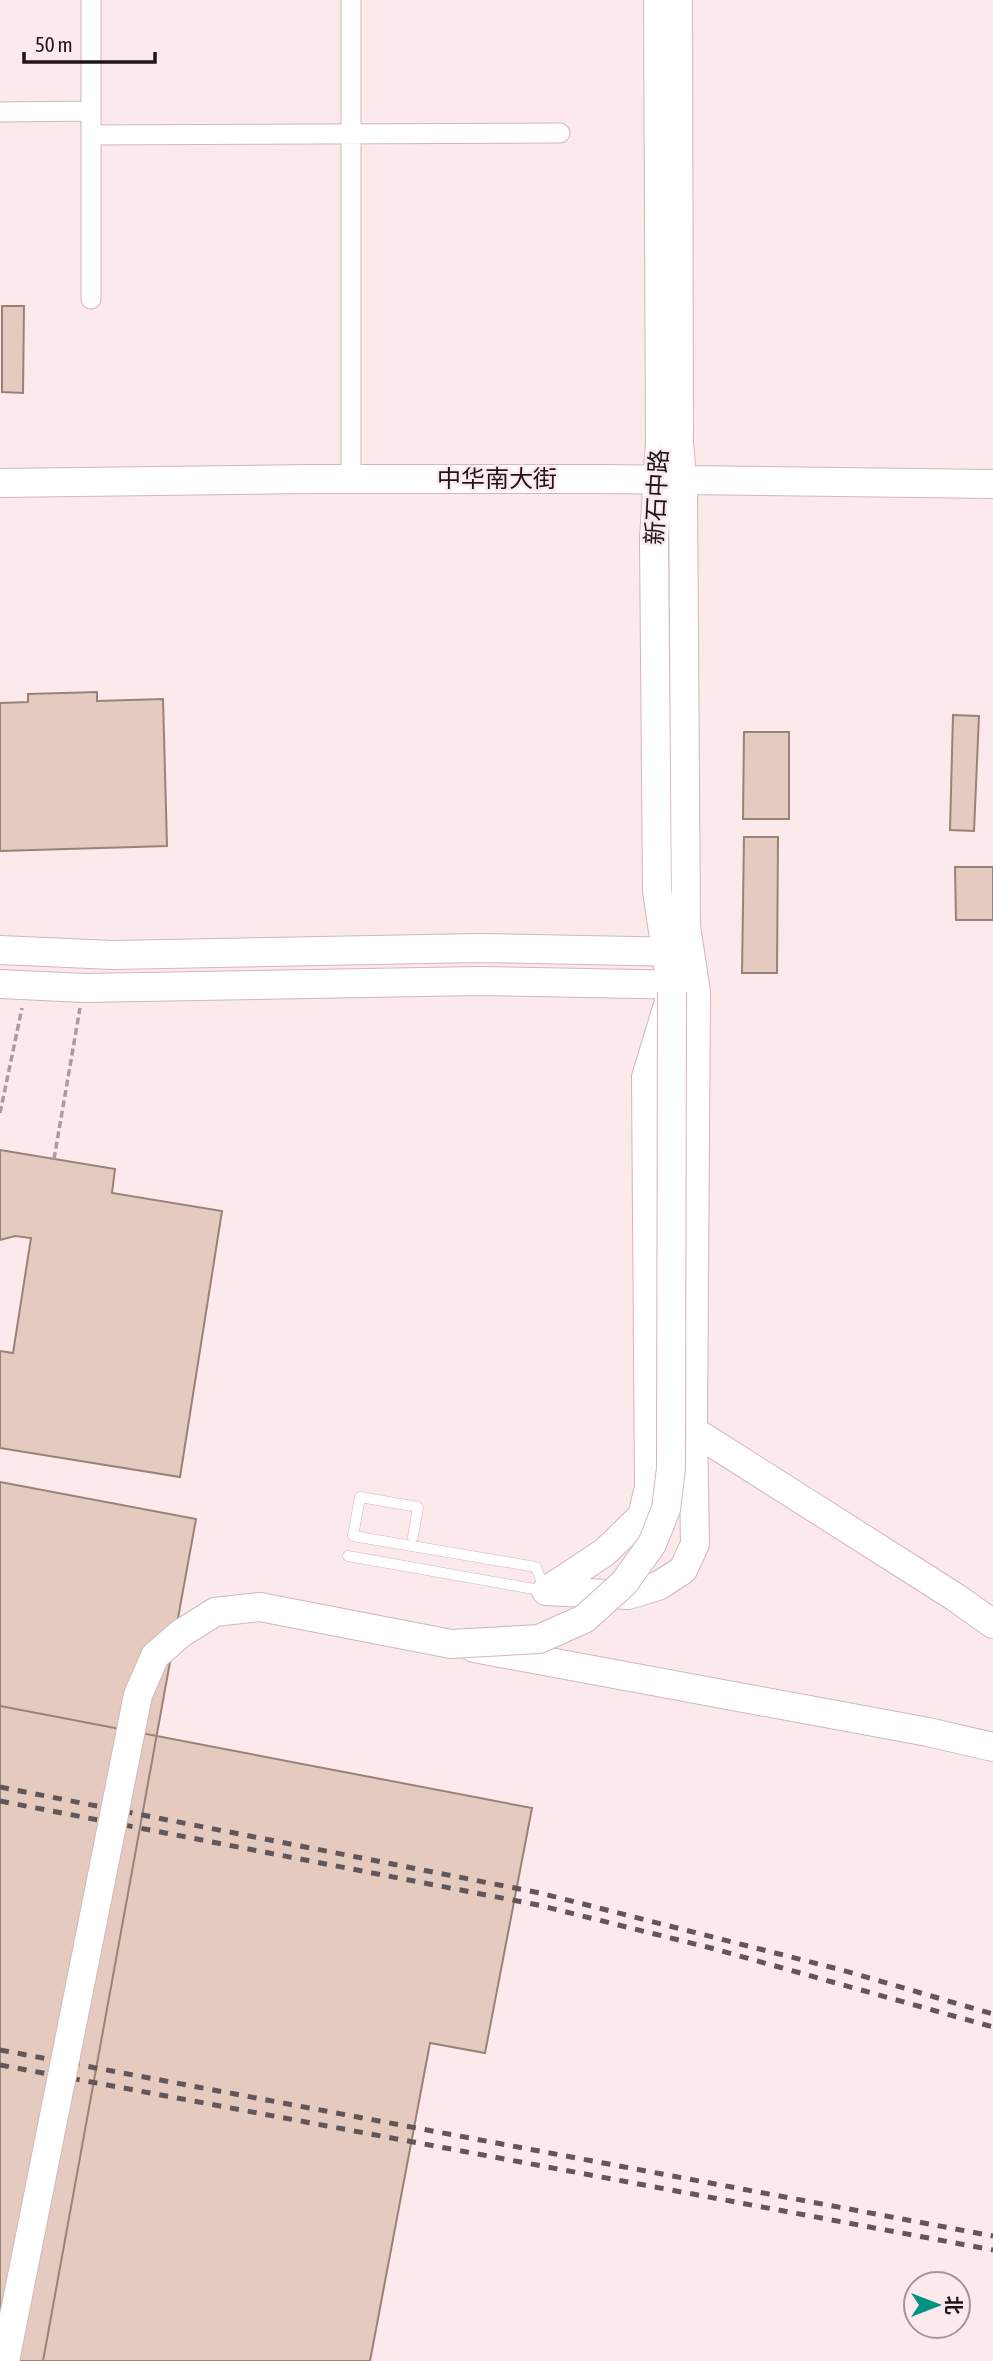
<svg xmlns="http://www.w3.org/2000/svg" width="993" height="2361" font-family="'Asap Condensed','Noto Sans SC',sans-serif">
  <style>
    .building { fill: #e5cabf; stroke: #9b8278; stroke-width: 2 }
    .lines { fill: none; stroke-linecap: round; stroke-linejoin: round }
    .lane-casing { stroke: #d3b6ba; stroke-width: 11 }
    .street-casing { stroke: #d3b6ba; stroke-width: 21 }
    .secondary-casing { stroke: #d3b6ba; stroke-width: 30 }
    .path { stroke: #ab9b9e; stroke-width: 3.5; stroke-dasharray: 7 3.5; stroke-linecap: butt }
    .lane { stroke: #fff; stroke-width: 10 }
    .street { stroke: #fff; stroke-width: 19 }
    .secondary { stroke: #fff; stroke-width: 28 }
    .rail { stroke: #635658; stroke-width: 5; stroke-dasharray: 9 9; stroke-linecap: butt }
    .secondary-bridge-casing { stroke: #d3b6ba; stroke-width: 30; stroke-linecap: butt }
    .secondary-bridge { stroke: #fff; stroke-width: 28 }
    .labels { text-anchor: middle; stroke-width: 5; stroke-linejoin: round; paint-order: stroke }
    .street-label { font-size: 24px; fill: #1f1516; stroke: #fce9ec }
  </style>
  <rect width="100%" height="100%" fill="#fce9ec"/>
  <!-- building -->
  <path class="building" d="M2,306H24L23,393L2,392Z
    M97,692V701L163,699L167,846L0,851V703L28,702V694Z
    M953,715L979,716L974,831L950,830Z
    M744,732H789V819H743Z
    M744,837H778L777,973H742Z
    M955,867H993V920H956Z
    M0,1150L115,1169L112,1193L222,1211L180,1477L0,1448V1351L13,1353L31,1238L15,1236L0,1240Z
    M0,1482L196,1519L43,2361H0Z
    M0,1706L532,1808L485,2053L430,2043L370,2361H0Z"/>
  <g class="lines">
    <defs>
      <path id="lane" d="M413,1537L418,1507L360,1497L353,1536L536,1567L544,1588
        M348,1556L545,1591"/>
      <path id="street" d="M91,0V299
        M351,0V479
        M0,112L91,111
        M91,135L560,133"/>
      <path id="secondary" d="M0,483L312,479H604L993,484
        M0,950L113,955L479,948L684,952
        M0,984L84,988L479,981L690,985
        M681,1423L955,1597L993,1624
        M546,1591L628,1595L658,1586L683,1570L695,1544L693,1428L696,992L686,926L683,490L679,442L678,0
        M546,1591L605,1552L642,1516L649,1488L646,1077L672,992L657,891L654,538L660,442L658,0
        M474,1648L928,1732L993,1747"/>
    </defs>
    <!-- lane casing -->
    <use href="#lane" class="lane-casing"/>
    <!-- street casing -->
    <use href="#street" class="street-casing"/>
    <!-- secondary casing -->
    <use href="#secondary" class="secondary-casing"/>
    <!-- path -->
    <path class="path" d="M0,1113L22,1008
      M54,1159L80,1008"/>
    <!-- lane -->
    <use href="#lane" class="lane"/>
    <!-- street -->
    <use href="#street" class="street"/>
    <!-- secondary -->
    <use href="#secondary" class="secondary"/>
    <!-- rail -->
    <path class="rail" d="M0,1787L540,1893L842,1970L993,2014
      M0,1801L538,1905L711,1948L993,2027
      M0,2050L993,2236
      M0,2065L993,2250"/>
    <defs>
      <path id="secondary-bridge" d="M5,2361L138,1695L155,1656L180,1634L215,1612L260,1607L451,1644L539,1639L584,1619L624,1583L652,1544L666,1509L671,1468L672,992"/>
    </defs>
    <!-- secondary-bridge casing -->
    <use href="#secondary-bridge" class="secondary-bridge-casing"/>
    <!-- secondary-bridge -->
    <use href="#secondary-bridge" class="secondary-bridge"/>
  </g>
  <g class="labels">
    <!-- street labels -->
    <g class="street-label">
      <text x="497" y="487">中华南大街</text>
      <text transform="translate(657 497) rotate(-87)" y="8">新石中路</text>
    </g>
  </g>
  <!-- north arrow -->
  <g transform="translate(937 2305) rotate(90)"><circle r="33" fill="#fce9ec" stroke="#a49496" stroke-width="2"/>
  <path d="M0-5L12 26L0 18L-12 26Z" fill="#009381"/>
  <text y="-10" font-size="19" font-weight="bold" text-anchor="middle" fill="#1f1516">北</text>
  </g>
  <!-- scale -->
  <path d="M24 52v10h131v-10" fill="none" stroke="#1f1516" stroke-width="3.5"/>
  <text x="35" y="52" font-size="21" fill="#1f1516" stroke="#fce9ec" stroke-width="5" paint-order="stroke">50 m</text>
</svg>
